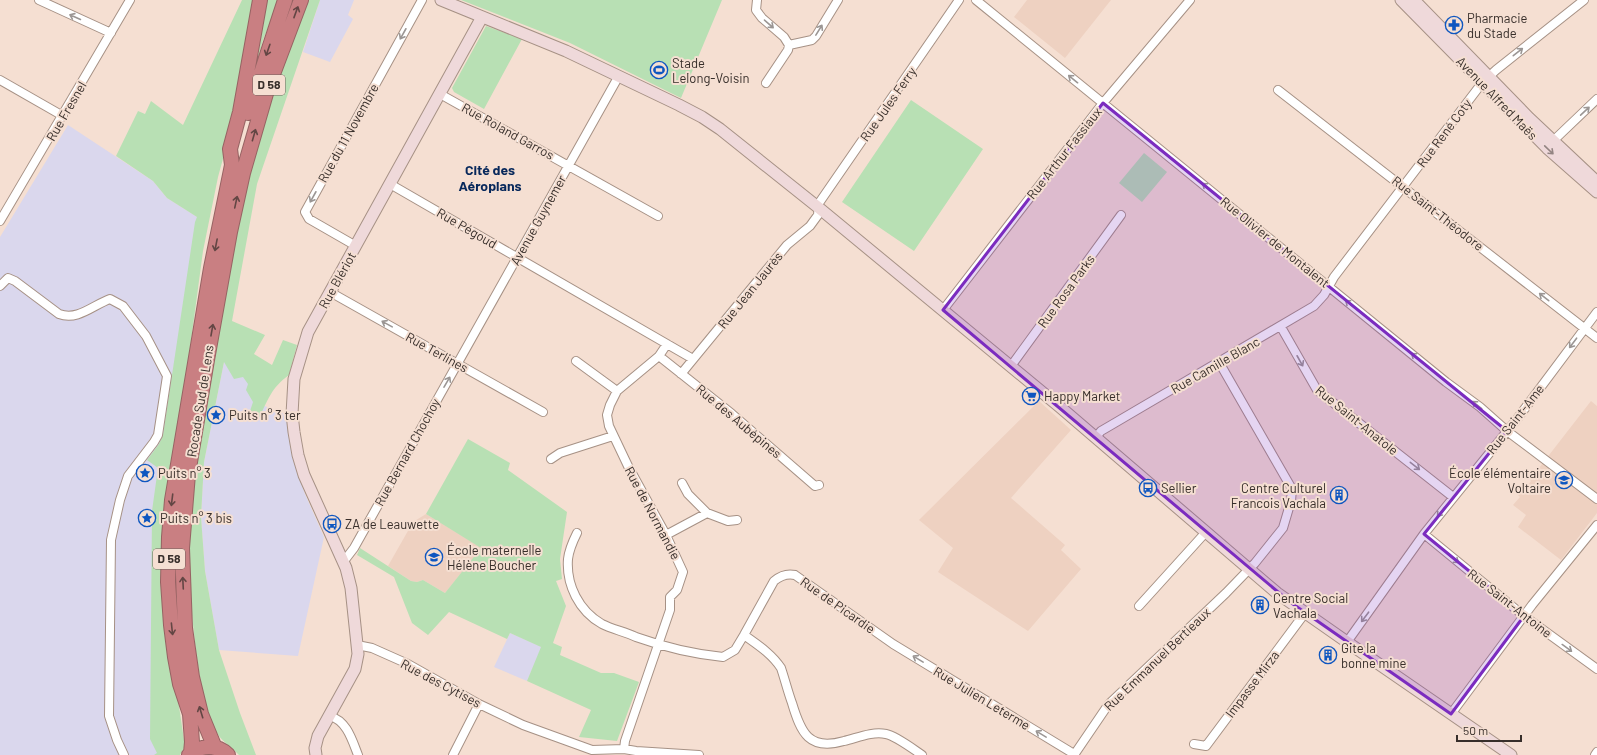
<svg xmlns="http://www.w3.org/2000/svg" width="1597" height="755" font-family="Barlow,sans-serif">
  <style>
    .built { fill: #eed1c1 }
    .industrial { fill: #dad7ed }
    .green { fill: #b8e0b4 }
    .lines { fill: none; stroke-linecap: round; stroke-linejoin: round }
    .street-casing { stroke: #a69185; stroke-width: 10 }
    .secondary-casing { stroke: #a69185; stroke-width: 13 }
    .highway-casing { stroke: #966363; stroke-width: 16 }
    .street { stroke: #fff; stroke-width: 8 }
    .secondary { stroke: #efd9da; stroke-width: 11 }
    .highway { stroke: #c97f82; stroke-width: 14 }
    .oneway { stroke: #634644 }
    .oneway2 { stroke: #9b9694 }
    .oneway3 { stroke: #938482 }
    .marked { fill: #7b2cbf; fill-opacity: 0.2; stroke: #7b2cbf; stroke-width: 3; stroke-linejoin: round }
    .labels { text-anchor: middle; stroke-width: 4; stroke-linejoin: round; paint-order: stroke }
    .shield { fill: #f5dfd2; stroke: #70635c; stroke-width: 1 }
    .shield-label { font-size: 12px; font-weight: bold; fill: #372e2a }
    .poi-label { font-size: 13px; fill: #372e2a; stroke: #f5dfd2; text-anchor: start }
    .street-label { font-size: 13px; fill: #372e2a; stroke: #f5dfd2 }
    .neighbourhood-label { font-size: 14px; font-weight: bold; fill: #07285b; stroke: #f5dfd2 }
  </style>
  <rect width="100%" height="100%" fill="#f5dfd2"/>
  <!-- built -->
  <path class="built" d="M1027,0H1111L1065,58L1014,17Z
    M1039,401L1071,430L1011,498L1065,545L1061,550L1081,569L1028,631L938,572L953,548L919,520Z
    M1591,401L1597,406V513L1561,560L1518,527L1526,515L1513,505L1520,497L1517,494L1522,488L1525,490L1531,481L1530,480L1532,477Z
    M426,514L482,548L445,593L423,580L417,582L411,581L388,566L413,522Z"/>
  <!-- industrial -->
  <path class="industrial" d="M320,0H354L348,15L353,19L330,62L303,52Z
    M68,125L153,181L167,198L202,220L168,441L174,755H0V237Z
    M229,337L262,405L287,415L293,459L305,494L324,537L298,656L219,650L205,571L201,517L204,462Z
    M510,633L542,647L527,681L494,667Z"/>
  <!-- green -->
  <path class="green" d="M242,0H256L235,115L218,177L203,251L189,356L168,482L175,679L184,740V748L180,755H154L157,753L150,739L152,511L158,468L147,460L159,444L163,435L195,222L197,217L167,198L153,181L116,156L138,111L145,114L151,101L183,125Z
    M265,0H279L263,40L256,66H254Z
    M307,0H320L257,184L232,321L265,335L254,354L272,365L283,340L297,345L289,375C271,388 268,400 259,418L249,414L253,402L246,390L248,384L243,377L234,379L224,362L204,462L201,517L205,571L219,650L240,713L256,755H239C232,747 222,742 217,733C203,706 197,663 194,634C192,615 190,597 189,579C186,494 205,409 220,326C229,276 236,225 249,175C265,115 286,58 307,0Z
    M461,0H722L681,98L570,43Z
    M486,26L522,39L484,109L454,92L452,88Z
    M911,100L983,149L914,251L842,202Z
    M1144,153L1167,172L1142,202L1119,183Z
    M468,439L510,463L508,470L567,512L560,559L562,579L556,581L566,606L553,643L562,647L560,655L601,673H614L639,682L617,741L579,737L591,710L527,681L541,647L510,633L507,639L449,612L428,635L412,623L394,577L357,555L360,548L411,581L417,582L423,580L445,593L481,548L426,514Z"/>
  <g class="lines">
    <defs>
      <path id="street" d="M39,0L111,33
        M757,0L756,10L762,18L784,37L789,45
        M976,0L1446,382L1480,407L1507,431L1597,499
        M789,45L812,40L816,36L838,0
        M0,80L63,116
        M766,83L788,50L789,45
        M1278,90L1597,338
        M440,94L658,216
        M1553,141L1597,99
        M390,184L693,359
        M0,221L130,0
        M356,246L309,219L305,212L422,0
        M0,286L8,278L15,281L59,314C78,321 93,305 110,299L123,306L146,336L167,376L158,435L154,442L128,476L120,500L111,540L109,716L117,740L124,755
        M330,292L543,412
        M943,310L1103,103L1190,0
        M1281,327L1317,390L1453,497
        M659,356L732,414L815,486L819,485
        M576,361L617,391L659,356L667,344
        M1011,366L1121,215
        M681,374L787,245L810,226L818,215L819,203L959,0
        M617,391L610,405L607,415L609,426L628,466L666,535L683,572L677,590L670,597V610L625,741L624,749
        M1096,437L1101,431L1113,424L1314,306L1324,295L1334,277L1482,83L1496,70L1584,0
        M551,459L560,453L613,436
        M682,483L688,494L707,513
        M577,533C573,541 569,550 568,559C566,585 579,611 602,624C612,629 625,632 636,637C664,647 693,654 723,657L735,650L744,635L774,581C780,576 786,573 795,575L893,644L1074,754
        M1424,534L1524,616L1597,669
        M666,535L707,513L728,521L737,520
        M344,561L354,548L616,81L617,76
        M1139,606L1206,532
        M744,635C758,645 772,654 781,668C785,680 788,692 792,703C801,733 809,751 844,741C857,738 872,731 886,734C896,736 913,749 922,755
        M1347,642L1424,534L1517,419L1597,312
        M357,645L372,648L408,664L479,704L523,725L592,750L624,749L636,751L699,755
        M1451,714L1532,605L1597,525
        M330,716C347,721 352,740 358,755
        M1194,744L1206,746L1305,613
        M453,755L479,704
        M1074,755L1108,705L1226,593L1255,563L1283,528L1291,501L1292,489L1219,362
        M1595,755L1597,752"/>
      <path id="secondary" d="M441,0L566,51L679,105L702,117L720,129L819,208L1060,407L1277,593L1357,649L1511,755
        M1401,0L1547,148L1597,192
        M1414,0L1529,118L1597,182
        M316,755L315,748L318,736L355,669L358,654L351,588L346,568L304,475L298,455L294,432L292,414L294,379L308,332L482,17"/>
      <path id="highway" d="M248,113L285,0
        M215,748L201,714L192,677L185,628L182,548L188,474L207,360L230,232L243,173L267,90L301,0
        M191,753L192,742L190,714L180,684L175,657L171,625L168,582L169,537L172,500L211,268L232,165L230,149L240,112L260,0
        M189,755C200,745 217,744 228,755"/>
    </defs>
    <!-- street casing -->
    <use href="#street" class="street-casing"/>
    <!-- secondary casing -->
    <use href="#secondary" class="secondary-casing"/>
    <!-- highway casing -->
    <use href="#highway" class="highway-casing"/>
    <!-- street -->
    <use href="#street" class="street"/>
    <!-- secondary -->
    <use href="#secondary" class="secondary"/>
    <!-- highway -->
    <use href="#highway" class="highway"/>
  </g>
  <!-- one-way arrows -->
  <defs><path id="oneway-shaft" d="M-6 0H5M1.5-3L5.5 0L1.5 3" fill="none" stroke-width="1.6" stroke-linecap="round" stroke-linejoin="round"/></defs>
  <g class="oneway">
    <use href="#oneway-shaft" transform="translate(296 12) rotate(-70)"/>
    <use href="#oneway-shaft" transform="translate(268 50) rotate(109)"/>
    <use href="#oneway-shaft" transform="translate(254 135) rotate(-74)"/>
    <use href="#oneway-shaft" transform="translate(236 202) rotate(-78)"/>
    <use href="#oneway-shaft" transform="translate(216 245) rotate(101)"/>
    <use href="#oneway-shaft" transform="translate(212 330) rotate(-80)"/>
    <use href="#oneway-shaft" transform="translate(172 500) rotate(97)"/>
    <use href="#oneway-shaft" transform="translate(183 583) rotate(-93)"/>
    <use href="#oneway-shaft" transform="translate(172 629) rotate(84)"/>
    <use href="#oneway-shaft" transform="translate(201 712) rotate(-107)"/>
  </g>
  <g class="oneway2">
    <use href="#oneway-shaft" transform="translate(75 17) rotate(-156)"/>
    <use href="#oneway-shaft" transform="translate(769 24) rotate(41)"/>
    <use href="#oneway-shaft" transform="translate(819 30) rotate(-58)"/>
    <use href="#oneway-shaft" transform="translate(403 34) rotate(119)"/>
    <use href="#oneway-shaft" transform="translate(1518 52) rotate(-38)"/>
    <use href="#oneway-shaft" transform="translate(1073 79) rotate(-141)"/>
    <use href="#oneway-shaft" transform="translate(1585 111) rotate(-43)"/>
    <use href="#oneway-shaft" transform="translate(1207 187) rotate(-141)"/>
    <use href="#oneway-shaft" transform="translate(313 197) rotate(119)"/>
    <use href="#oneway-shaft" transform="translate(1544 297) rotate(-142)"/>
    <use href="#oneway-shaft" transform="translate(1350 304) rotate(-141)"/>
    <use href="#oneway-shaft" transform="translate(387 324) rotate(-151)"/>
    <use href="#oneway-shaft" transform="translate(1573 343) rotate(127)"/>
    <use href="#oneway-shaft" transform="translate(1416 357) rotate(-141)"/>
    <use href="#oneway-shaft" transform="translate(1300 361) rotate(61)"/>
    <use href="#oneway-shaft" transform="translate(447 382) rotate(-60)"/>
    <use href="#oneway-shaft" transform="translate(1477 405) rotate(-142)"/>
    <use href="#oneway-shaft" transform="translate(1415 466) rotate(38)"/>
    <use href="#oneway-shaft" transform="translate(1441 512) rotate(128)"/>
    <use href="#oneway-shaft" transform="translate(1454 559) rotate(39)"/>
    <use href="#oneway-shaft" transform="translate(1365 617) rotate(127)"/>
    <use href="#oneway-shaft" transform="translate(1567 648) rotate(36)"/>
    <use href="#oneway-shaft" transform="translate(918 659) rotate(-149)"/>
    <use href="#oneway-shaft" transform="translate(1041 734) rotate(-149)"/>
  </g>
  <use class="oneway3" href="#oneway-shaft" transform="translate(1549 150) rotate(44)"/>
  <!-- marked area -->
  <path class="marked" d="M1103,103L1507,431L1424,534L1524,616L1451,714L1290,602L943,310Z"/>
  <!-- icons -->
  <defs>
    <symbol id="pharmacy-ring" viewBox="-11 -11 22 22"><circle r="9.5" fill="#f5dfd2" stroke="#0e56c0" stroke-width="1.5"/><path d="M-2-6h4v4h4v4h-4v4h-4v-4h-4v-4h4Z" fill="#0e56c0"/></symbol>
    <symbol id="stadium-ring" viewBox="-11 -11 22 22"><circle r="9.5" fill="#f5dfd2" stroke="#0e56c0" stroke-width="1.5"/><path d="M0-5a6.5 5 0 1 0 0 10a6.5 5 0 1 0 0-10ZM-3.5-1.8h7v3.6h-7Z" fill="#0e56c0"/></symbol>
    <symbol id="supermarket-ring" viewBox="-11 -11 22 22"><circle r="9.5" fill="#f5dfd2" stroke="#0e56c0" stroke-width="1.5"/><path d="M-6-5.5h2.5l.6 2H6L4.5 2H-2.5L-4.4-4H-6ZM-1.5 3.2a1.3 1.3 0 1 0 .1 0ZM3 3.2a1.3 1.3 0 1 0 .1 0Z" fill="#0e56c0"/></symbol>
    <symbol id="sight-ring" viewBox="-11 -11 22 22"><circle r="9.5" fill="#f5dfd2" stroke="#0e56c0" stroke-width="1.5"/><path d="M0-6L1.8-2.2L6-1.7L2.9 1.2L3.7 5.4L0 3.3L-3.7 5.4L-2.9 1.2L-6-1.7L-1.8-2.2Z" fill="#0e56c0"/></symbol>
    <symbol id="school-ring" viewBox="-11 -11 22 22"><circle r="9.5" fill="#f5dfd2" stroke="#0e56c0" stroke-width="1.5"/><path d="M0-5L7-2L0 1L-7-2ZM-4 1L0 2.5L4 1V4Q0 6-4 4Z" fill="#0e56c0"/></symbol>
    <symbol id="bus-ring" viewBox="-11 -11 22 22"><circle r="9.5" fill="#f5dfd2" stroke="#0e56c0" stroke-width="1.5"/><path d="M-5-6H5V4H4V6H2V4H-2V6H-4V4H-5ZM-3.5-4V0h7V-4ZM-3.5 1.2v1.5H-2V1.2ZM2 1.2v1.5H3.5V1.2Z" fill="#0e56c0"/></symbol>
    <symbol id="building-ring" viewBox="-11 -11 22 22"><circle r="9.5" fill="#f5dfd2" stroke="#0e56c0" stroke-width="1.5"/><path d="M-4-6H4V6H1V3H-1V6H-4ZM-2.5-4.3h1.7v1.8h-1.7ZM.8-4.3h1.7v1.8H.8ZM-2.5-1h1.7V.8h-1.7ZM.8-1h1.7V.8H.8Z" fill="#0e56c0"/></symbol>
  </defs>
  <g fill-rule="evenodd">
    <use href="#pharmacy-ring" x="1444" y="15" width="20" height="20"/>
    <use href="#stadium-ring" x="649" y="60" width="20" height="20"/>
    <use href="#supermarket-ring" x="1021" y="386" width="20" height="20"/>
    <use href="#sight-ring" x="206" y="405" width="20" height="20"/>
    <use href="#sight-ring" x="135" y="463" width="20" height="20"/>
    <use href="#school-ring" x="1554" y="470" width="20" height="20"/>
    <use href="#bus-ring" x="1138" y="478" width="20" height="20"/>
    <use href="#building-ring" x="1329" y="485" width="20" height="20"/>
    <use href="#sight-ring" x="137" y="508" width="20" height="20"/>
    <use href="#bus-ring" x="322" y="514" width="20" height="20"/>
    <use href="#school-ring" x="424" y="547" width="20" height="20"/>
    <use href="#building-ring" x="1250" y="595" width="20" height="20"/>
    <use href="#building-ring" x="1318" y="645" width="20" height="20"/>
  </g>
  <g class="labels">
    <!-- shield labels -->
    <g class="shield">
      <rect x="253" y="75" width="32" height="20" rx="3"/>
      <rect x="153" y="549" width="32" height="20" rx="3"/>
    </g>
    <g class="shield-label">
      <text x="269" y="89">D 58</text>
      <text x="169" y="563">D 58</text>
    </g>
    <!-- poi labels -->
    <g class="poi-label">
      <text x="1467" y="23">Pharmacie<tspan x="1467" dy="15">du Stade</tspan></text>
      <text x="672" y="68">Stade<tspan x="672" dy="15">Lelong-Voisin</tspan></text>
      <text x="1044" y="401">Happy Market</text>
      <text x="229" y="420">Puits n° 3 ter</text>
      <text x="158" y="478">Puits n° 3</text>
      <text x="1551" y="478" text-anchor="end">École élémentaire<tspan x="1551" dy="15">Voltaire</tspan></text>
      <text x="1161" y="493">Sellier</text>
      <text x="1326" y="493" text-anchor="end">Centre Culturel<tspan x="1326" dy="15">Francois Vachala</tspan></text>
      <text x="160" y="523">Puits n° 3 bis</text>
      <text x="345" y="529">ZA de Leauwette</text>
      <text x="447" y="555">École maternelle<tspan x="447" dy="15">Hélène Boucher</tspan></text>
      <text x="1273" y="603">Centre Social<tspan x="1273" dy="15">Vachala</tspan></text>
      <text x="1341" y="653">Gite la<tspan x="1341" dy="15">bonne mine</tspan></text>
    </g>
    <!-- street labels -->
    <g class="street-label">
      <text transform="translate(1497 98) rotate(46)" y="5">Avenue Alfred Maës</text>
      <text transform="translate(888 104) rotate(-55)" y="5">Rue Jules Ferry</text>
      <text transform="translate(66 111) rotate(-60)" y="5">Rue Fresnel</text>
      <text transform="translate(508 131) rotate(29)" y="5">Rue Roland Garros</text>
      <text transform="translate(348 133) rotate(-61)" y="5">Rue du 11 Novembre</text>
      <text transform="translate(1444 133) rotate(-53)" y="5">Rue René Coty</text>
      <text transform="translate(1064 153) rotate(-52)" y="5">Rue Arthur Fassiaux</text>
      <text transform="translate(1438 213) rotate(38)" y="5">Rue Saint-Théodore</text>
      <text transform="translate(538 220) rotate(-61)" y="5">Avenue Guynemer</text>
      <text transform="translate(467 228) rotate(30)" y="5">Rue Pégoud</text>
      <text transform="translate(1275 242) rotate(39)" y="5">Rue Olivier de Montalent</text>
      <text transform="translate(337 280) rotate(-61)" y="5">Rue Blériot</text>
      <text transform="translate(750 290) rotate(-51)" y="5">Rue Jean Jaurès</text>
      <text transform="translate(1066 291) rotate(-54)" y="5">Rue Rosa Parks</text>
      <text transform="translate(437 352) rotate(29)" y="5">Rue Terlines</text>
      <text transform="translate(1215 365) rotate(-30)" y="5">Rue Camille Blanc</text>
      <text transform="translate(200 401) rotate(-81)" y="5">Rocade Sud de Lens</text>
      <text transform="translate(1515 419) rotate(-52)" y="5">Rue Saint-Ame</text>
      <text transform="translate(1357 420) rotate(39)" y="5">Rue Saint-Anatole</text>
      <text transform="translate(739 421) rotate(40)" y="5">Rue des Aubépines</text>
      <text transform="translate(407 452) rotate(-61)" y="5">Rue Bernard Chochoy</text>
      <text transform="translate(653 513) rotate(62)" y="5">Rue de Normandie</text>
      <text transform="translate(1510 603) rotate(38)" y="5">Rue Saint-Antoine</text>
      <text transform="translate(838 605) rotate(35)" y="5">Rue de Picardie</text>
      <text transform="translate(1157 659) rotate(-44)" y="5">Rue Emmanuel Bertieaux</text>
      <text transform="translate(441 683) rotate(28)" y="5">Rue des Cytises</text>
      <text transform="translate(1252 684) rotate(-53)" y="5">Impasse Mirza</text>
      <text transform="translate(982 698) rotate(31)" y="5">Rue Julien Leterme</text>
    </g>
    <!-- neighbourhood labels -->
    <g class="neighbourhood-label">
      <text x="490" y="175">Cité des<tspan x="490" dy="16">Aéroplans</tspan></text>
    </g>
  </g>
  <!-- scale -->
  <path d="M1457 735v6h64v-6" fill="none" stroke="#372e2a" stroke-width="2"/>
  <text x="1463" y="735" font-size="12" fill="#372e2a" stroke="#f5dfd2" stroke-width="3" paint-order="stroke">50 m</text>
</svg>
